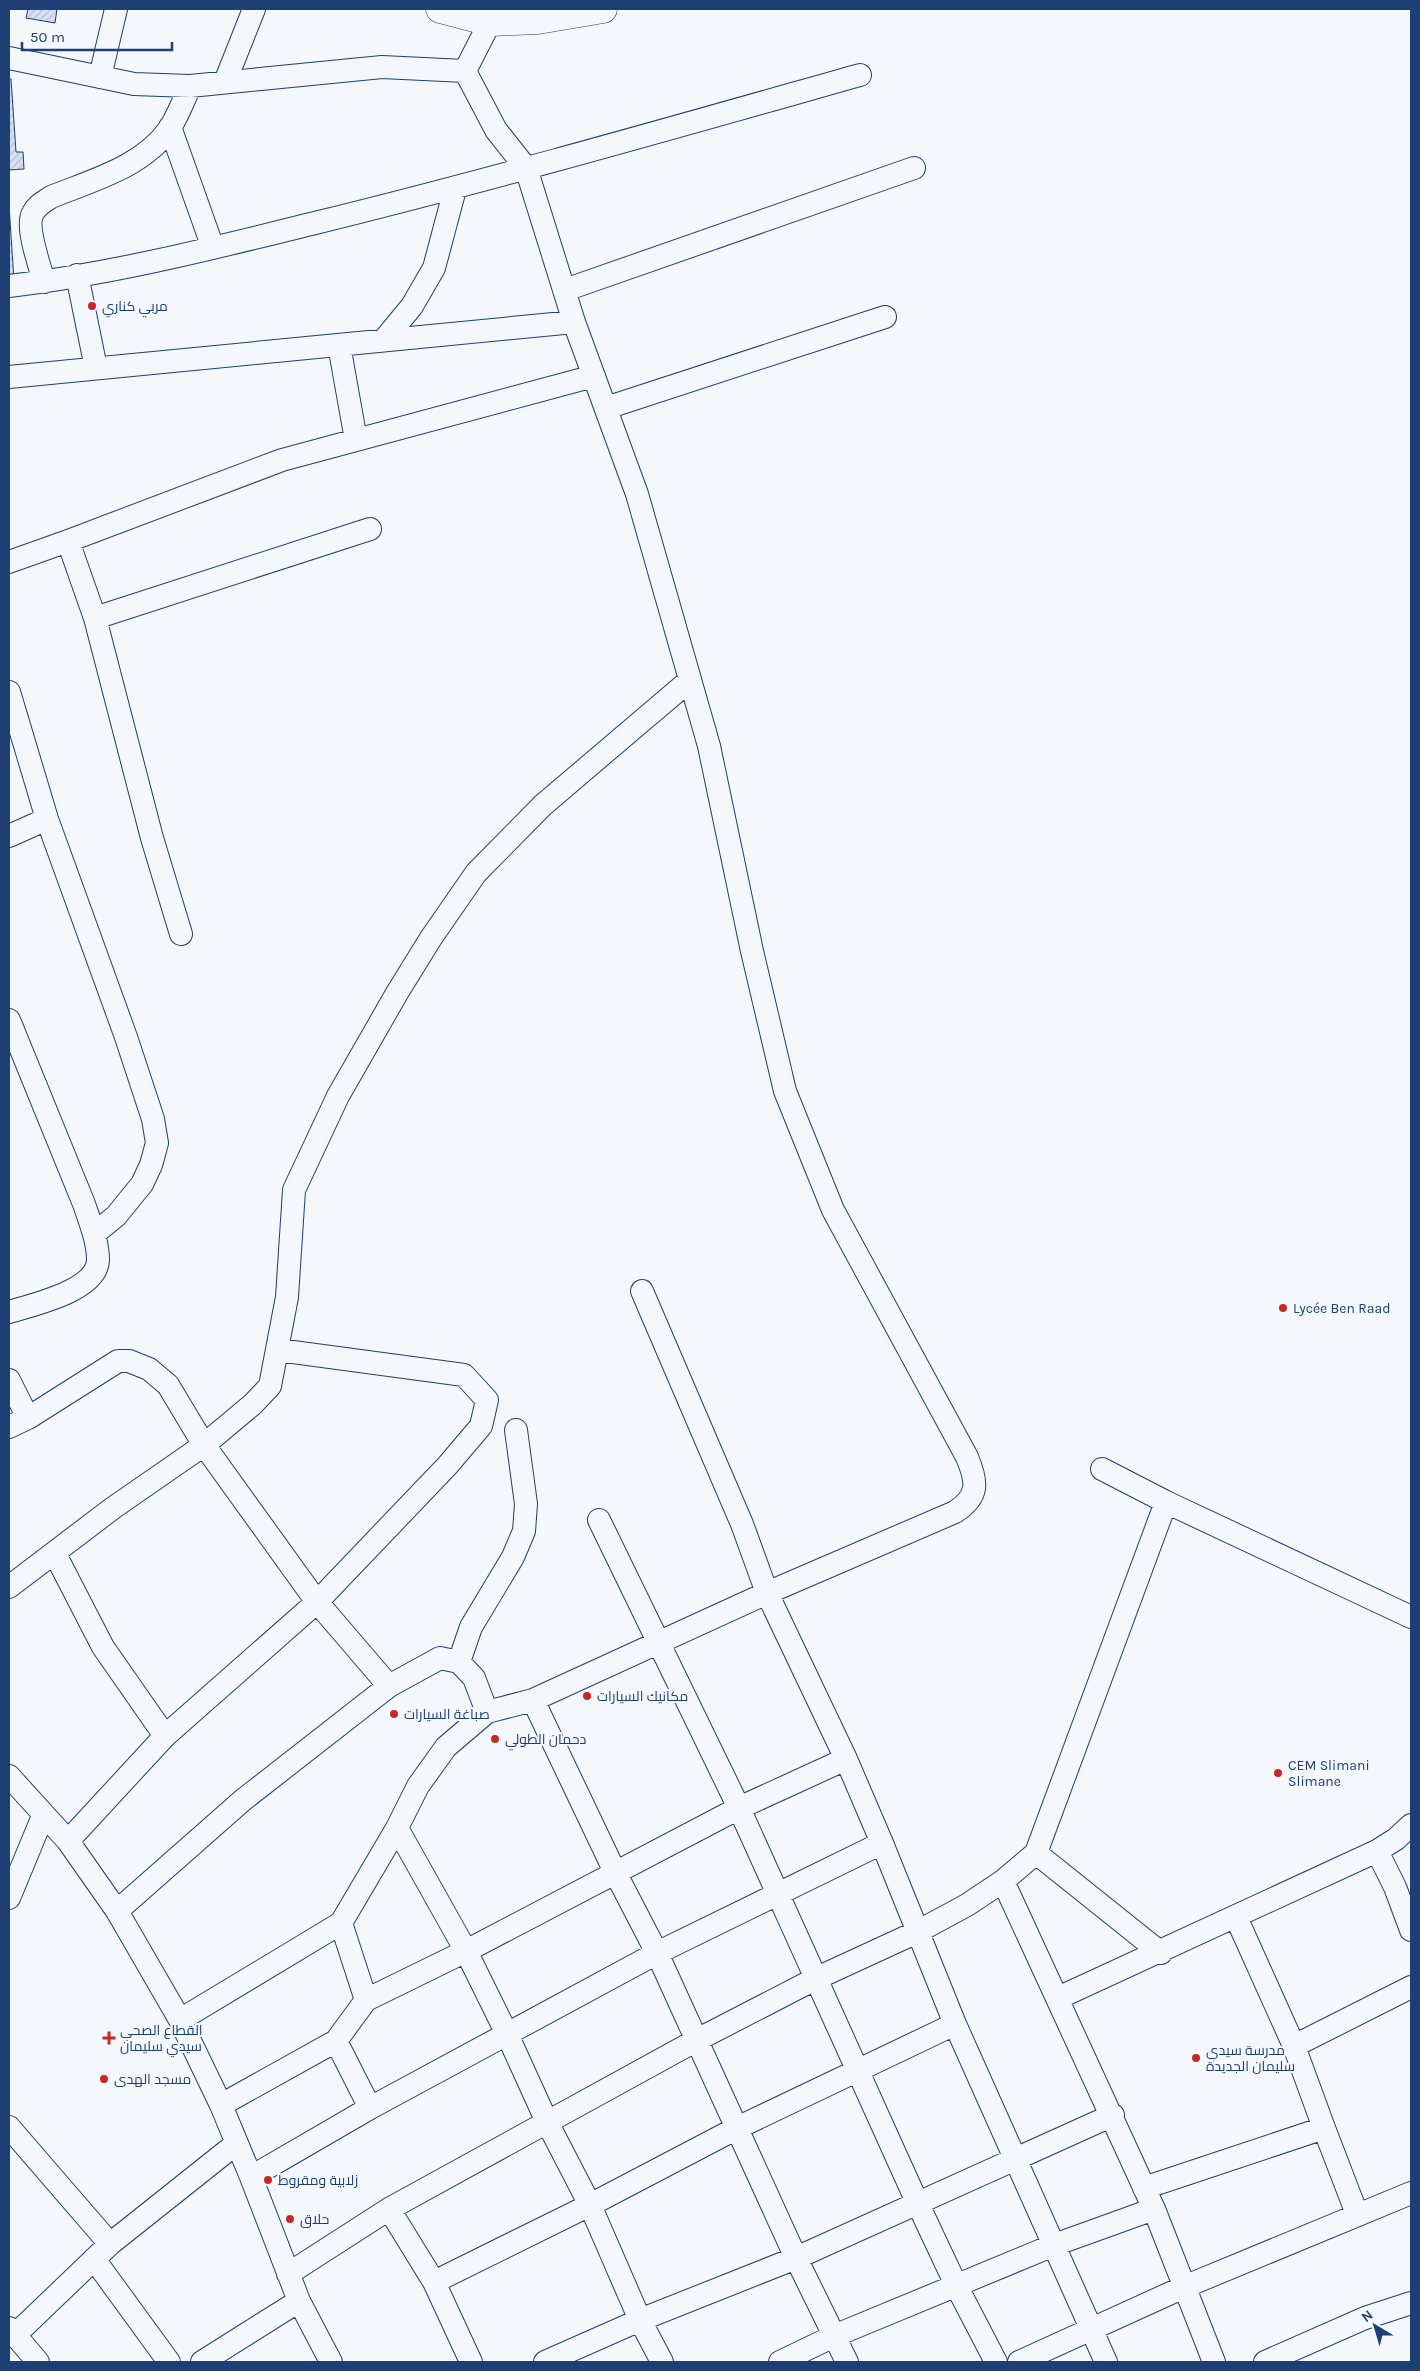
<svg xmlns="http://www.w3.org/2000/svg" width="1420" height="2371" font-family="Karla,Cairo,sans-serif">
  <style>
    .building { fill: url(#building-hatch); stroke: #1d3f73 }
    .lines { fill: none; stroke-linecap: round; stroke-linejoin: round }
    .minor-casing { stroke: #1d3f73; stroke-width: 24 }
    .major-casing { stroke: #1d3f73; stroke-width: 29 }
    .minor { stroke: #f4f7fb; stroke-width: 22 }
    .major { stroke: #f4f7fb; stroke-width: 28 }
    .poi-dot { fill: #c62828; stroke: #f4f7fb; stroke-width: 2 }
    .labels { text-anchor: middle; stroke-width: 4; stroke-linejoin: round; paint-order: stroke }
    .poi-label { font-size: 14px; fill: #1d3f73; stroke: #f4f7fb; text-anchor: start }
  </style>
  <defs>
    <pattern id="building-hatch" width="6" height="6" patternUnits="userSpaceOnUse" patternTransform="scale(1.25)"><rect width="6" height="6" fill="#d5e0f0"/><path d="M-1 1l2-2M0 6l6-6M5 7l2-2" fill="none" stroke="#b6c1d1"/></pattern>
  </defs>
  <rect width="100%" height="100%" fill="#f4f7fb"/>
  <!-- building -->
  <path class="building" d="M28,9H57L55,23L26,18Z
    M9,79H11L16,152H23L24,169L9,170Z
    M9,205L14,281L9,282Z"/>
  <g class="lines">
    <defs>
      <path id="minor" d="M9,58L134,84L190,86L382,67L465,71
        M100,77L116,9
        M225,82L254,9
        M170,127L213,248
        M77,275L96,368
        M44,282C40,266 25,226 33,213C37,205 44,202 51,197C93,180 143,167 170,128C178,115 184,100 190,86
        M9,286C112,274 214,248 315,223C498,178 679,126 860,75
        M565,290L914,168
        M384,340L412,306L434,268L455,189
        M339,345L356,440
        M9,377L574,322
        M606,408L885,317
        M68,541L95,618L152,838L181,934
        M9,562L68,541L282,460L594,376
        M95,618L370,529
        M9,692L47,819L126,1037L153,1119L157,1143L151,1165L142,1184L116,1216L94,1234
        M9,836L47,819
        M9,1020L84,1204C90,1222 98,1241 98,1260C97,1291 32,1305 9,1312
        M642,1291L742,1524L767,1593L846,1759L882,1843L955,2024L1106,2362
        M9,1380L28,1418
        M9,1427L28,1418L118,1361H129L149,1369L168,1385L204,1445L317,1602L389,1686
        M1102,1469L1166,1502L1411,1617
        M599,1520L739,1808L917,2202L957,2287L996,2362
        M55,1554L103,1647L165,1736
        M9,1587L113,1508L204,1445L253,1404L270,1386L287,1297L294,1190L338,1096L397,993L431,938L476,873L543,805L690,680
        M459,1662L471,1627L513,1557L524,1531L526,1504L516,1430
        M533,1700L615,1872L657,1953L796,2258L847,2362
        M9,1776L68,1841L117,1911L180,2020L221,2105L251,2177L299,2301L331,2362
        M397,1828L466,1951L507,2034L547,2122L590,2205L640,2320L662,2362
        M68,1841L165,1736L317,1602L447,1466L481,1426L487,1400L464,1375L278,1350
        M1377,1851L1395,1887L1411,1930
        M1036,1853L1161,1953
        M1003,1881L1154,2209L1214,2362
        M9,1898L43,1816
        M117,1911L243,1800L389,1686L440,1658L459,1662L474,1678L487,1712
        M341,1923L366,2000
        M1058,1998L1377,1851L1396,1839L1411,1825
        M180,2020L341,1923L397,1828L418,1786L446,1747L487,1712L533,1700L767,1593L955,1512C980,1496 977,1481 967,1457L833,1210L785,1091L752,951L709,746L637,494L574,322L526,168L496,130L465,71L490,22
        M336,2041L370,2108
        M1294,2046L1411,1987
        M221,2105L336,2041L366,2000L466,1951L739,1808L846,1759
        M9,2127L110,2244
        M1324,2128L1357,2214
        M251,2177L370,2108L657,1953L882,1843
        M1144,2188L1324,2128L1294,2046L1236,1917
        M389,2209L434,2282L471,2362
        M94,2259L169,2362
        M288,2274L389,2209L695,2041L815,1979L917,1932L967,1905L1003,1881L1036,1853L1166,1502
        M434,2282L590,2205L737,2128L955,2024
        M9,2328L38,2362
        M15,2335L110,2244L237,2143
        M202,2362L299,2301
        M545,2362L640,2320L796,2258L1113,2115
        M780,2362L834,2336L1054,2245L1154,2209
        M1019,2362L1184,2287L1411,2193
        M1265,2362L1365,2318L1411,2303"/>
      <path id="major" d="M440,9L490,22L538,20L603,9"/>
    </defs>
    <!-- minor casing -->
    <use href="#minor" class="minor-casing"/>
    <!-- major casing -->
    <use href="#major" class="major-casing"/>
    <!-- minor -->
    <use href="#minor" class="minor"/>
    <!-- major -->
    <use href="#major" class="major"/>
  </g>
  <!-- markers -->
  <g class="poi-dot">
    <circle cx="92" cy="306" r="5"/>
    <circle cx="1283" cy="1308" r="5"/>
    <circle cx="587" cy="1696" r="5"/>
    <circle cx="394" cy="1714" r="5"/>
    <circle cx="495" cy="1739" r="5"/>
    <circle cx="1278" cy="1773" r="5"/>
    <path d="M106.5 2030.5h5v5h5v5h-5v5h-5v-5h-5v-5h5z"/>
    <circle cx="1196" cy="2058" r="5"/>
    <circle cx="104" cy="2079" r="5"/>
    <circle cx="268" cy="2180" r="5"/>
    <circle cx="290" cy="2219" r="5"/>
  </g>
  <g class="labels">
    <!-- poi labels -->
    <g class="poi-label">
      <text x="102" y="311">مربي كناري</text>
      <text x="1293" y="1313">Lycée Ben Raad</text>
      <text x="597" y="1701">مكانيك السيارات</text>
      <text x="404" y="1719">صباغة السيارات</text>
      <text x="505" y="1744">دحمان الطولي</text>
      <text x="1288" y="1770">CEM Slimani<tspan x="1288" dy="16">Slimane</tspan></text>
      <text x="120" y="2035">القطاع الصحي<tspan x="120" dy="16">سيدي سليمان</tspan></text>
      <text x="1206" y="2055">مدرسة سيدي<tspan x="1206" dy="16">سليمان الجديدة</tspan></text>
      <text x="114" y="2084">مسجد الهدى</text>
      <text x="278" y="2185">زلابية ومقروط</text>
      <text x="300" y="2224">حلاق</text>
    </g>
  </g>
  <!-- border -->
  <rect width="1420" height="2371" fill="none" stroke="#1d3f73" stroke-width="20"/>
  <!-- north arrow -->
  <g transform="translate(1375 2326) rotate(322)" stroke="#f4f7fb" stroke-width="4" paint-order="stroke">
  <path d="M0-4L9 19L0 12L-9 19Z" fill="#1d3f73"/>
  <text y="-8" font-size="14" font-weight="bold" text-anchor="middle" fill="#1d3f73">N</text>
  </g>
  <!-- scale -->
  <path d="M22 42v8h150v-8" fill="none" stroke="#1d3f73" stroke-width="2.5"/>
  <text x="30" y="42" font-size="15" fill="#1d3f73" stroke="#f4f7fb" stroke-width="4" paint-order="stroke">50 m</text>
</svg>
